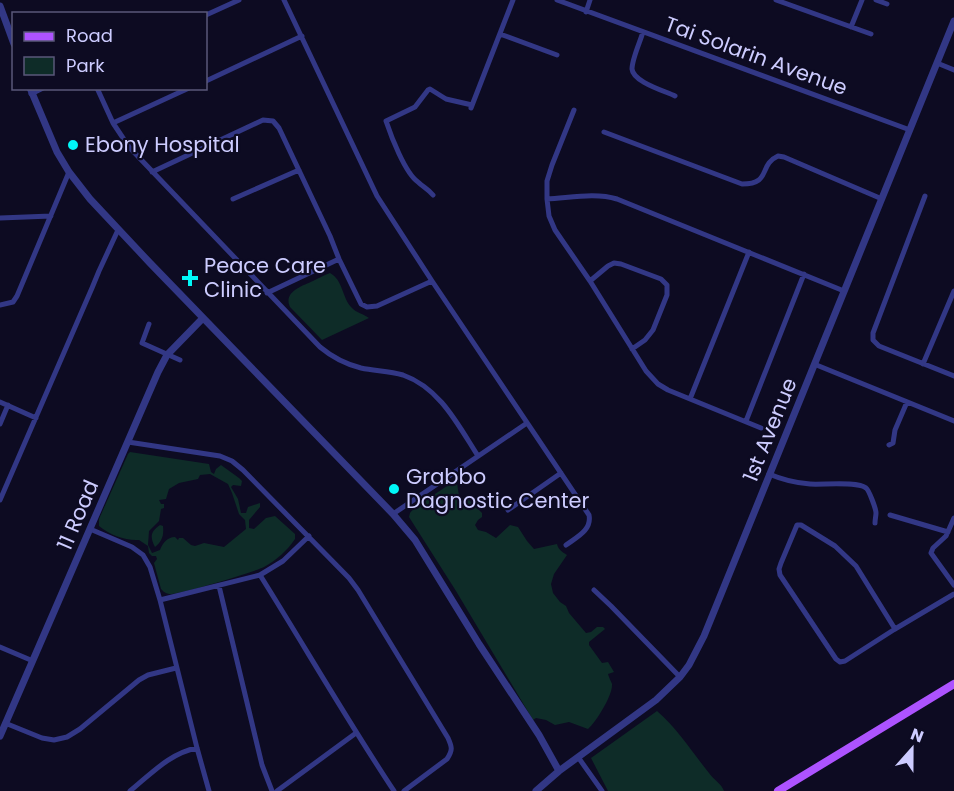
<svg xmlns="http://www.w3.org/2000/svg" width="954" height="791" font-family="Poppins,sans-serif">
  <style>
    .green { fill: #0e2c28; fill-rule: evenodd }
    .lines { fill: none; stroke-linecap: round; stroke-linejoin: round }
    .minor { stroke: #323785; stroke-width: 5 }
    .tertiary { stroke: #323785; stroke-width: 7 }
    .primary { stroke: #ad53ff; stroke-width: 8 }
    .poi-dot { fill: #00f7f7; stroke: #0d0b22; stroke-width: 2 }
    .labels { text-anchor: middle; stroke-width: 4.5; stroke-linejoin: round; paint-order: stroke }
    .street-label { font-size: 21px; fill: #cdccff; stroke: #0d0b22 }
    .poi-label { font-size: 21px; fill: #cdccff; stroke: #0d0b22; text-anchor: start }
  </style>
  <rect width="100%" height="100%" fill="#0d0b22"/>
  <!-- green -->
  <path class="green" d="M330,273C343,280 342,297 351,307C356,313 364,314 369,318L322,340L290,307C283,292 302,286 313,281C319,278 324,275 330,273Z
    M130,452L209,464L211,472L214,474L216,469L221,465L239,478L242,481L241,486L233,485L231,487L238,499L241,513H246L248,507L260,503V507L249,520V528L254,529L266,518L275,516L295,534V539C288,550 275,561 264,567C254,572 178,595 169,594C165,593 164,592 161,589L154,563L157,559L156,556H152L149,553L148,546L139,540C126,541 110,535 99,526V519L128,454ZM210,474L228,484L232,493L239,514L245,520L246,529L224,547L204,543L195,546L191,545L183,538H179L178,540L175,537C167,537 162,544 160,550L152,553L148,545L149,531L159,521L161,509L164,508V504H161L159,500L166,499L169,489L179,483L198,479L200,475Z
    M453,482L457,483L459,496L463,498L466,497L482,513V517L478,520L475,525L478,530L486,532L496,538L510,525L518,527L527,541L534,549L557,544C558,549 562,552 567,555L554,574L551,584L553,593L560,602L566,606L569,613L586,633L591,632L597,627H603L605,629L589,642V645L602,663L608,662L614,672L608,674C609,678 611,681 612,684C613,695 596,722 588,729L569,722L555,725L546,720L536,718L533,720L456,591L409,517L410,513L414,508Z
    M160,525L163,526C164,536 162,541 155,547C150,537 150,532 160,525Z
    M657,711C678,729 692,752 709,773C714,780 721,783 724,791H608L591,758Z"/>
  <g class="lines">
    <!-- minor -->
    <path class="minor" d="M284,0L377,196L432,281L589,515C592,530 577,537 566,545
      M557,0L910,130
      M776,0L871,34
      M876,0L887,4
      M586,12L590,0
      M206,15L239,0
      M851,27L862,0
      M643,32C640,42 632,59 632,69C633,82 665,91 675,96
      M500,34L557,55
      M937,63L954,70
      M206,81L302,36
      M97,88L113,123L129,147L320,347C332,357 345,364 361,368C375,371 389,371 403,375C440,388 458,425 478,456
      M31,94L43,88
      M471,108L513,0
      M574,110L552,165L547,181V199L549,216L555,230L590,281L646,371L658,384L668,390L761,428
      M113,123L189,88
      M604,132L742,184C772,184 758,165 778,156L784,157L882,199
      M152,172L263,120L273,121L279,128L330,236L339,259L361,304L367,307L377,306L432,281
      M433,195C428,189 423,187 418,182C405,173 391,136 386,121L415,107L428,90L430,89L446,99L472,105
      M925,196L873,333V340L879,346L954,376
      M233,199L299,170
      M547,199C569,198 595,192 617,199L844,291
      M0,218L51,216
      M590,281L608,266L614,263L621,264L661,279L667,285V295L653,330L645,340L632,349
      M267,293L339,259
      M0,305L13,302L17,296L69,172
      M149,324L142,343L180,360
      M814,364L954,421
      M923,364L954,291
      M690,399L749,252
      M0,402L36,418
      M746,421L804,274
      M0,424L8,405
      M128,442L220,456L232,461L243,470L349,578L358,590L448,738C452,747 453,750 447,759L404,791
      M889,445L893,443L895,430L907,402
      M769,474C783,480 796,483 810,484C822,485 858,481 866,488C869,490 876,509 876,513C876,516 875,519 875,523
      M0,500L92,288L99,271L118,230
      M508,510L561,473
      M393,514L527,423
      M890,515L948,532
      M954,518L946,536L933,548L931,553L954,585
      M90,529L132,547L143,555L150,567L160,600L197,748L209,791
      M260,575C305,647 347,720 394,791
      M219,586L262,765L272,791
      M594,590L611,606L680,677
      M160,600L260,575L283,561L309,536
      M895,629L856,566L835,546L801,525H797L781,563L779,569L780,575L836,659L840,662L845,661L895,629L954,594
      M0,647L33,661
      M5,723L42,738L54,740L67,737L80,729L139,680L148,675L176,668
      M578,757L602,791
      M130,791C151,774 170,753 197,748
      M277,791L356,733"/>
    <!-- tertiary -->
    <path class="tertiary" d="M0,6L14,44
      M30,88L57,152L69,172L90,199L150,263L393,514L415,540L479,644L539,735L559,771
      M0,736L158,372L167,355L203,318
      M536,791L559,771L656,700L680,677L689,665L704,636L954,21"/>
    <!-- primary -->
    <path class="primary" d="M778,791L954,684"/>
  </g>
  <!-- markers -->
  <g class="poi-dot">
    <circle cx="73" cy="145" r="6"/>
    <path d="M187 269h6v6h6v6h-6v6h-6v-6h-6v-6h6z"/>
    <circle cx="394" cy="489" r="6"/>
  </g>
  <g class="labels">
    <!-- street labels -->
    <g class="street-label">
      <text transform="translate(756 56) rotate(20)" y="7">Tai Solarin Avenue</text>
      <text transform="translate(770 430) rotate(-68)" y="7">1st Avenue</text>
      <text transform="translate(78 515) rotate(-67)" y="7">11 Road</text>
    </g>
    <!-- poi labels -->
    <g class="poi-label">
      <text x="85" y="152">Ebony Hospital</text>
      <text x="204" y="273">Peace Care<tspan x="204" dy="24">Clinic</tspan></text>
      <text x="406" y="484">Grabbo<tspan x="406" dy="24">Dagnostic Center</tspan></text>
    </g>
  </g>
  <!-- legend -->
  <rect x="12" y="12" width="195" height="78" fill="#0d0b22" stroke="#5a587a" stroke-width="1.5"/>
  <rect x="24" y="32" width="30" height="9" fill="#ad53ff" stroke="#5a587a" stroke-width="1.5"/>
  <text x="66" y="42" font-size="18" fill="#cdccff">Road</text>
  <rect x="24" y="57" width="30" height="18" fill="#0e2c28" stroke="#5a587a" stroke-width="1.5"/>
  <text x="66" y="72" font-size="18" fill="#cdccff">Park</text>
  <!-- north arrow -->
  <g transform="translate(912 749) rotate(21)" stroke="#0d0b22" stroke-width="4.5" paint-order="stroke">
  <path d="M0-4.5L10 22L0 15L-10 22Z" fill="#cdccff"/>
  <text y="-9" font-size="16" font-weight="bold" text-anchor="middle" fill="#cdccff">N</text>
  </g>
</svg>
